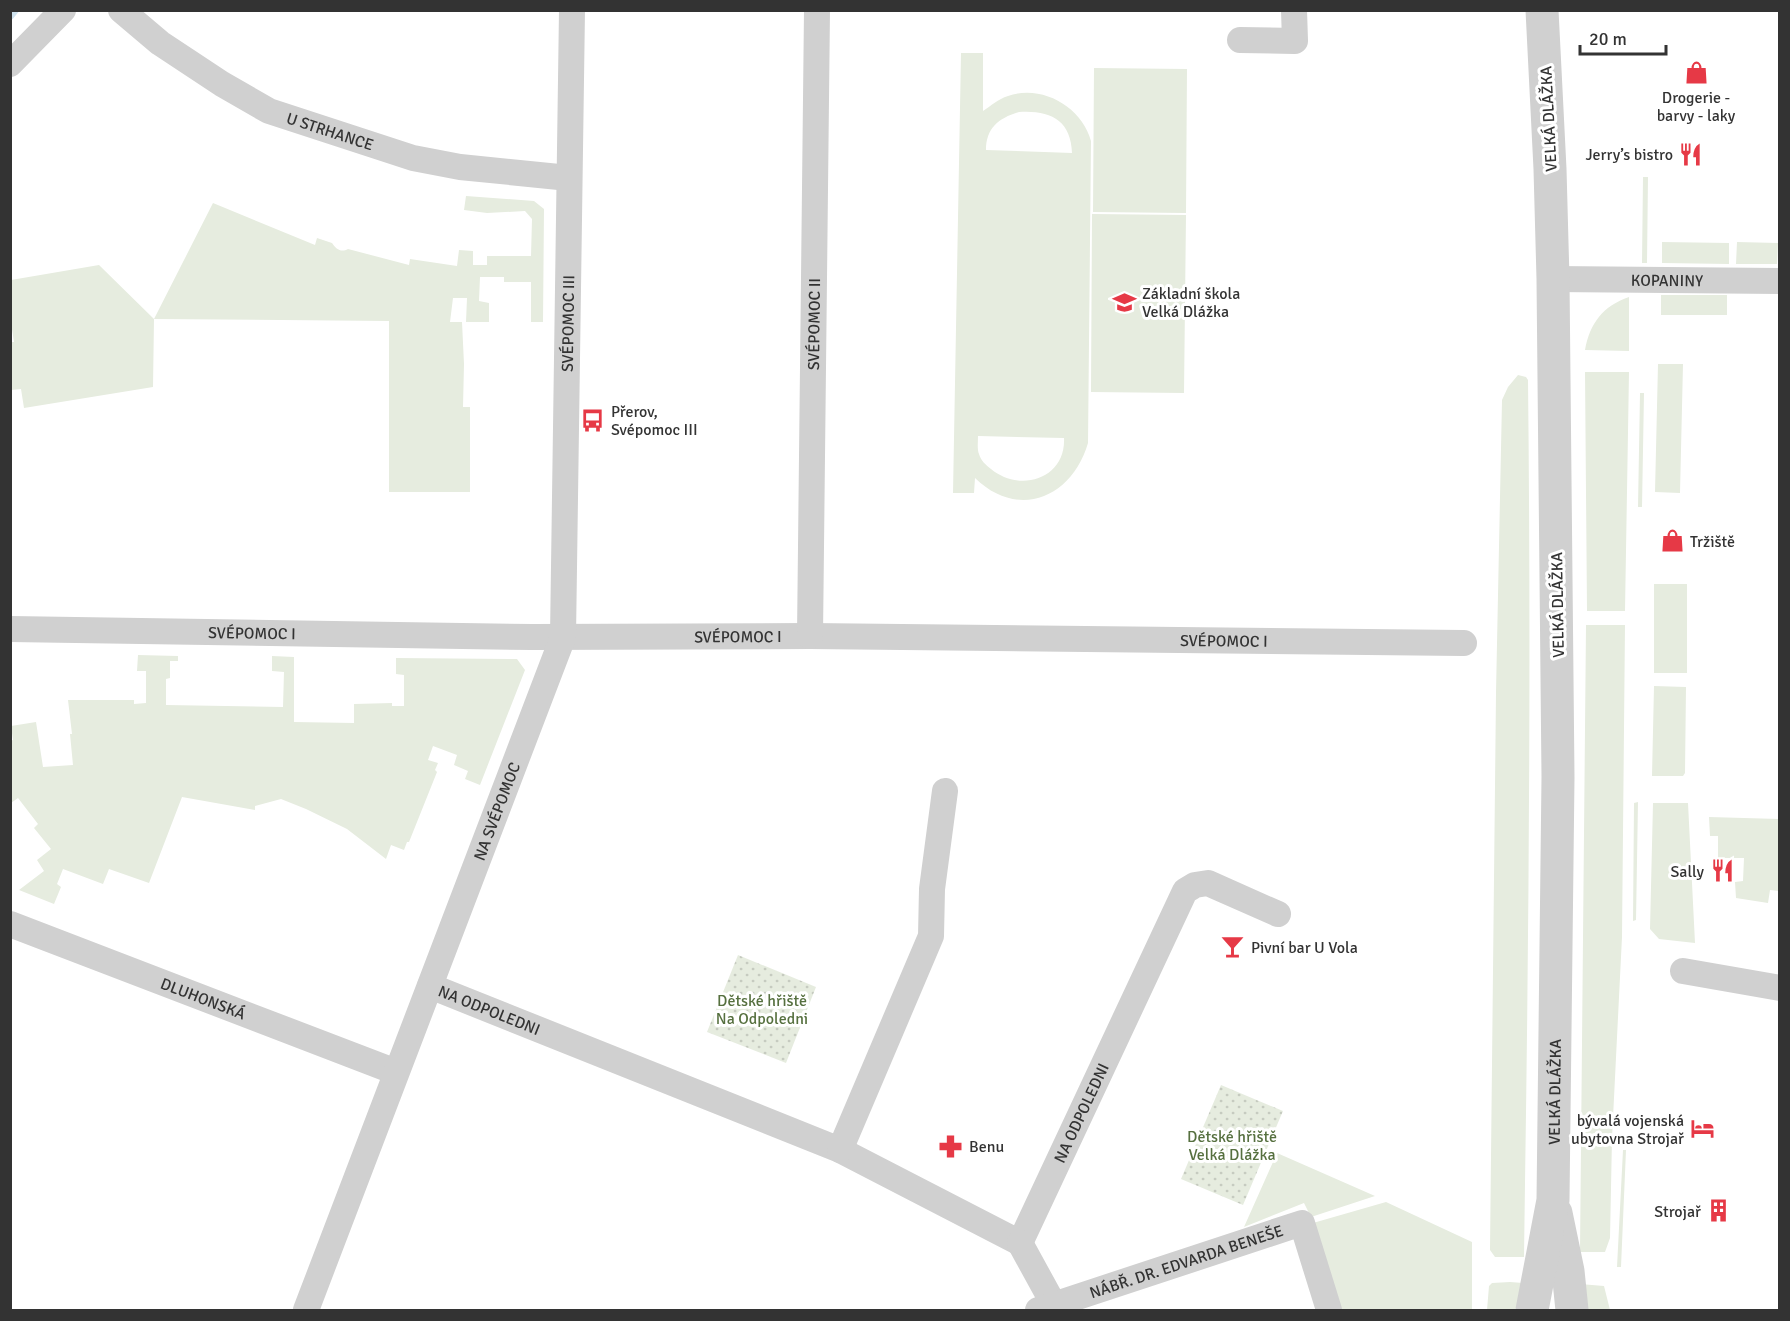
<svg xmlns="http://www.w3.org/2000/svg" width="1790" height="1321" font-family="Signika,sans-serif">
  <style>
    .green { fill: #e6ecdf; fill-rule: evenodd }
    .park { fill: url(#park-dots) }
    .lines { fill: none; stroke-linecap: round; stroke-linejoin: round }
    .stream { stroke: #cfe2ee; stroke-width: 8 }
    .minor { stroke: #d0d0d0; stroke-width: 26 }
    .tertiary { stroke: #d0d0d0; stroke-width: 33 }
    .labels { text-anchor: middle; stroke-width: 6; stroke-linejoin: round; paint-order: stroke }
    .poi-label { font-size: 16px; fill: #333; stroke: #fff; text-anchor: start }
    .street-label { font-size: 16px; fill: #333; stroke: #fff }
    .park-label { font-size: 16px; fill: #56703f; stroke: #fff }
  </style>
  <defs>
    <pattern id="park-dots" width="8" height="8" patternUnits="userSpaceOnUse" patternTransform="scale(1.5)"><rect width="8" height="8" fill="#e6ecdf"/><path d="M2 2h.1M6 6h.1" fill="none" stroke="#c6cbc0" stroke-width="1.8" stroke-linecap="round"/></pattern>
  </defs>
  <rect width="100%" height="100%" fill="#fff"/>
  <!-- green -->
  <path class="green" d="M961,53H983V111C991,106 998,99 1008,96C1042,84 1082,107 1091,141L1088,443C1072,498 1018,520 975,478L974,493H953ZM1019,112C1050,110 1071,120 1072,153L986,150C986,128 999,118 1019,112ZM978,436L1064,438C1066,479 1020,493 991,469C986,465 981,461 979,454C977,449 978,442 978,436Z
    M1094,68L1187,69L1186,213L1093,212Z
    M1643,177H1648L1647,263H1642Z
    M466,196L534,201L544,209L543,322H531V282H504V277H480L479,301L489,303V322H466L467,298H453L450,322H462L464,364L463,407H470V492H389V321L154,319L153,387L24,408L21,389L11,390V342H14L11,323V280L99,265L154,319L213,203L315,245L317,238L332,243C336,249 341,253 348,249L409,265L410,259L457,266L459,250L473,251V265H487V256H531L532,219L525,211L487,213L464,210Z
    M1092,214L1186,215L1184,393L1091,392Z
    M1662,242L1729,243V264L1662,263Z
    M1737,242L1778,243L1777,264H1736Z
    M1661,295H1727V315H1661Z
    M1629,297V351L1585,350C1590,323 1603,306 1629,297Z
    M1658,364H1683L1680,493L1655,492Z
    M1585,372H1629L1625,611H1587Z
    M1518,375L1526,377L1528,380C1531,648 1529,916 1525,1183L1524,1257H1495L1490,1250L1496,693L1502,400L1508,387Z
    M1640,393H1644L1642,507H1638Z
    M1654,584H1687V673H1654Z
    M1586,625H1625L1622,937L1612,1138L1610,1238L1605,1252H1580Z
    M138,655L178,656V661H170V678L166,679V705L283,707L284,672L272,671V656L294,657V722L354,723V704L392,703V706H404V675L396,674V658L517,659L525,670L480,785L465,779L468,771L454,765L457,755L433,746L428,760L438,763L435,770L437,772L409,842H407L404,850L391,845L386,859L347,829L306,809L281,799L255,806V810L182,797L149,883L109,869L103,884L63,869L57,884L61,887L54,904L19,890L44,871L37,860L51,849L34,828L38,824L18,798L11,803L10,741L13,740L11,726L36,722L43,767L73,765L70,734H72L68,700H134V704L146,703V671H137Z
    M1654,686L1686,687L1685,773L1683,776H1652Z
    M1638,802L1636,920L1633,921L1634,803Z
    M1653,803H1688L1695,943L1659,939L1650,929Z
    M1709,817L1779,819V891L1770,890L1768,903L1736,898L1735,882L1743,881L1744,858H1718V836H1710Z
    M1623,1150H1626L1621,1267H1617Z
    M1277,1153L1375,1196L1311,1217L1304,1203L1244,1227Z
    M1386,1202L1472,1242V1310H1341L1313,1223Z
    M1510,1282L1523,1283L1521,1295L1515,1310H1487L1489,1286L1492,1283Z
    M1580,1284L1604,1286L1610,1310H1583Z"/>
  <!-- park -->
  <path class="park" d="M738,955L816,987L786,1063L707,1032Z
    M1221,1085L1283,1111L1243,1205L1181,1179Z"/>
  <g class="lines">
    <!-- stream -->
    <path class="stream" d="M10,16L15,10"/>
    <!-- minor -->
    <g class="minor">
      <path id="s1" d="M121,10L160,43L222,84L269,111L413,158L460,167L569,178"/>
      <path d="M1240,40L1295,41L1294,10"/>
      <path d="M10,64L63,10"/>
      <path id="s2" d="M1553,279L1780,281"/>
      <path id="s3" d="M10,629L532,637L810,636L1464,643"/>
      <path id="s4" d="M810,636L817,10"/>
      <path id="s5" d="M10,924L396,1072"/>
      <path d="M1683,971L1780,988"/>
      <path id="s6" d="M430,986L840,1150L1020,1243L1185,891L1195,885L1208,883L1278,914"/>
      <path d="M840,1150L931,936L932,889L945,791"/>
      <path d="M1020,1243L1054,1305"/>
      <path id="s7" d="M306,1310L563,637L572,10"/>
      <path id="s8" d="M1038,1310L1302,1223L1329,1310"/>
    </g>
    <!-- tertiary -->
    <g class="tertiary">
      <path d="M1556,1213L1568,1271L1572,1310"/>
      <path id="s9" d="M1532,1310L1553,1200L1558,777L1553,279L1550,169L1542,10"/>
    </g>
  </g>
  <!-- icons -->
  <defs>
    <symbol id="shop-bare" viewBox="-9 -9 18 18"><path d="M-5-2.5h2.3a2.7 3.5 0 0 1 5.4 0H5L5.5 6h-11ZM-1.5-2.5h3a1.5 2.3 0 0 0-3 0Z" fill="#e63946" stroke="#fff" stroke-width="2.5" paint-order="stroke"/></symbol>
    <symbol id="restaurant-bare" viewBox="-9 -9 18 18"><path d="M-5-6h1v4h1v-4h1v4h1v-4h1v5L-1.5 .5V6h-2V.5L-5-1ZM5-6V6H3V1.5H1.5Q1.5-4 5-6Z" fill="#e63946" stroke="#fff" stroke-width="2.5" paint-order="stroke"/></symbol>
    <symbol id="school-bare" viewBox="-9 -9 18 18"><path d="M0-5L7-2L0 1L-7-2ZM-4 1L0 2.5L4 1V4Q0 6-4 4Z" fill="#e63946" stroke="#fff" stroke-width="2.5" paint-order="stroke"/></symbol>
    <symbol id="bus-bare" viewBox="-9 -9 18 18"><path d="M-5-6H5V4H4V6H2V4H-2V6H-4V4H-5ZM-3.5-4V0h7V-4ZM-3.5 1.2v1.5H-2V1.2ZM2 1.2v1.5H3.5V1.2Z" fill="#e63946" stroke="#fff" stroke-width="2.5" paint-order="stroke"/></symbol>
    <symbol id="bar-bare" viewBox="-9 -9 18 18"><path d="M-6-5H6L.8 .8V4.5H3.5V6h-7V4.5H-.8V.8Z" fill="#e63946" stroke="#fff" stroke-width="2.5" paint-order="stroke"/></symbol>
    <symbol id="hotel-bare" viewBox="-9 -9 18 18"><path d="M-6-4.5h1.5V1H6V5H4.5V3h-9V5H-6ZM-4 0a1.8 1.8 0 1 1 3.6 0ZM.5 0V-2.5h3Q6-2.5 6 0Z" fill="#e63946" stroke="#fff" stroke-width="2.5" paint-order="stroke"/></symbol>
    <symbol id="pharmacy-bare" viewBox="-9 -9 18 18"><path d="M-2-6h4v4h4v4h-4v4h-4v-4h-4v-4h4Z" fill="#e63946" stroke="#fff" stroke-width="2.5" paint-order="stroke"/></symbol>
    <symbol id="building-bare" viewBox="-9 -9 18 18"><path d="M-4-6H4V6H1V3H-1V6H-4ZM-2.5-4.3h1.7v1.8h-1.7ZM.8-4.3h1.7v1.8H.8ZM-2.5-1h1.7V.8h-1.7ZM.8-1h1.7V.8H.8Z" fill="#e63946" stroke="#fff" stroke-width="2.5" paint-order="stroke"/></symbol>
  </defs>
  <g fill-rule="evenodd">
    <use href="#shop-bare" x="1680" y="56" width="33" height="33"/>
    <use href="#restaurant-bare" x="1674" y="138" width="33" height="33"/>
    <use href="#school-bare" x="1108" y="286" width="33" height="33"/>
    <use href="#bus-bare" x="576" y="404" width="33" height="33"/>
    <use href="#shop-bare" x="1656" y="524" width="33" height="33"/>
    <use href="#restaurant-bare" x="1706" y="854" width="33" height="33"/>
    <use href="#bar-bare" x="1216" y="930" width="33" height="33"/>
    <use href="#hotel-bare" x="1686" y="1112" width="33" height="33"/>
    <use href="#pharmacy-bare" x="934" y="1130" width="33" height="33"/>
    <use href="#building-bare" x="1702" y="1194" width="33" height="33"/>
  </g>
  <g class="labels">
    <!-- poi labels -->
    <g class="poi-label">
      <text x="1696" y="103" text-anchor="middle">Drogerie -<tspan x="1696" dy="18">barvy - laky</tspan></text>
      <text x="1673" y="160" text-anchor="end">Jerry’s bistro</text>
      <text x="1142" y="299">Základní škola<tspan x="1142" dy="18">Velká Dlážka</tspan></text>
      <text x="611" y="417">Přerov,<tspan x="611" dy="18">Svépomoc III</tspan></text>
      <text x="1690" y="547">Tržiště</text>
      <text x="1704" y="877" text-anchor="end">Sally</text>
      <text x="1251" y="953">Pivní bar U Vola</text>
      <text x="1684" y="1126" text-anchor="end">bývalá vojenská<tspan x="1684" dy="18">ubytovna Strojař</tspan></text>
      <text x="969" y="1152">Benu</text>
      <text x="1701" y="1217" text-anchor="end">Strojař</text>
    </g>
    <!-- street labels -->
    <g class="street-label">
      <text transform="translate(1548 119) rotate(-93)" y="6">VELKÁ DLÁŽKA</text>
      <text dy="6" stroke="none"><textPath href="#s1" startOffset="244">U STRHANCE</textPath></text>
      <text dy="6" stroke="none"><textPath href="#s2" startOffset="114">KOPANINY</textPath></text>
      <text dy="6" stroke="none"><textPath href="#s4" startOffset="312">SVÉPOMOC II</textPath></text>
      <text dy="6" stroke="none"><textPath href="#s7" startOffset="1034">SVÉPOMOC III</textPath></text>
      <text transform="translate(1557 605) rotate(-91)" y="6">VELKÁ DLÁŽKA</text>
      <text dy="6" stroke="none"><textPath href="#s3" startOffset="242">SVÉPOMOC I</textPath></text>
      <text dy="6" stroke="none"><textPath href="#s3" startOffset="728">SVÉPOMOC I</textPath></text>
      <text dy="6" stroke="none"><textPath href="#s3" startOffset="1214">SVÉPOMOC I</textPath></text>
      <text dy="6" stroke="none"><textPath href="#s7" startOffset="534">NA SVÉPOMOC</textPath></text>
      <text dy="6" stroke="none"><textPath href="#s5" startOffset="207">DLUHONSKÁ</textPath></text>
      <text dy="6" stroke="none"><textPath href="#s6" startOffset="64">NA ODPOLEDNI</textPath></text>
      <text dy="6" stroke="none"><textPath href="#s9" startOffset="220">VELKÁ DLÁŽKA</textPath></text>
      <text dy="6" stroke="none"><textPath href="#s6" startOffset="788">NA ODPOLEDNI</textPath></text>
      <text dy="6" stroke="none"><textPath href="#s8" startOffset="156">NÁBŘ. DR. EDVARDA BENEŠE</textPath></text>
    </g>
    <!-- park labels -->
    <g class="park-label">
      <text x="762" y="1006">Dětské hřiště<tspan x="762" dy="18">Na Odpoledni</tspan></text>
      <text x="1232" y="1142">Dětské hřiště<tspan x="1232" dy="18">Velká Dlážka</tspan></text>
    </g>
  </g>
  <!-- border -->
  <rect width="1790" height="1321" fill="none" stroke="#333333" stroke-width="24"/>
  <!-- scale -->
  <path d="M1580 45v9h86v-9" fill="none" stroke="#333333" stroke-width="3"/>
  <text x="1589" y="45" font-size="18" fill="#333333" stroke="#ffffff" stroke-width="4.5" paint-order="stroke">20 m</text>
</svg>
